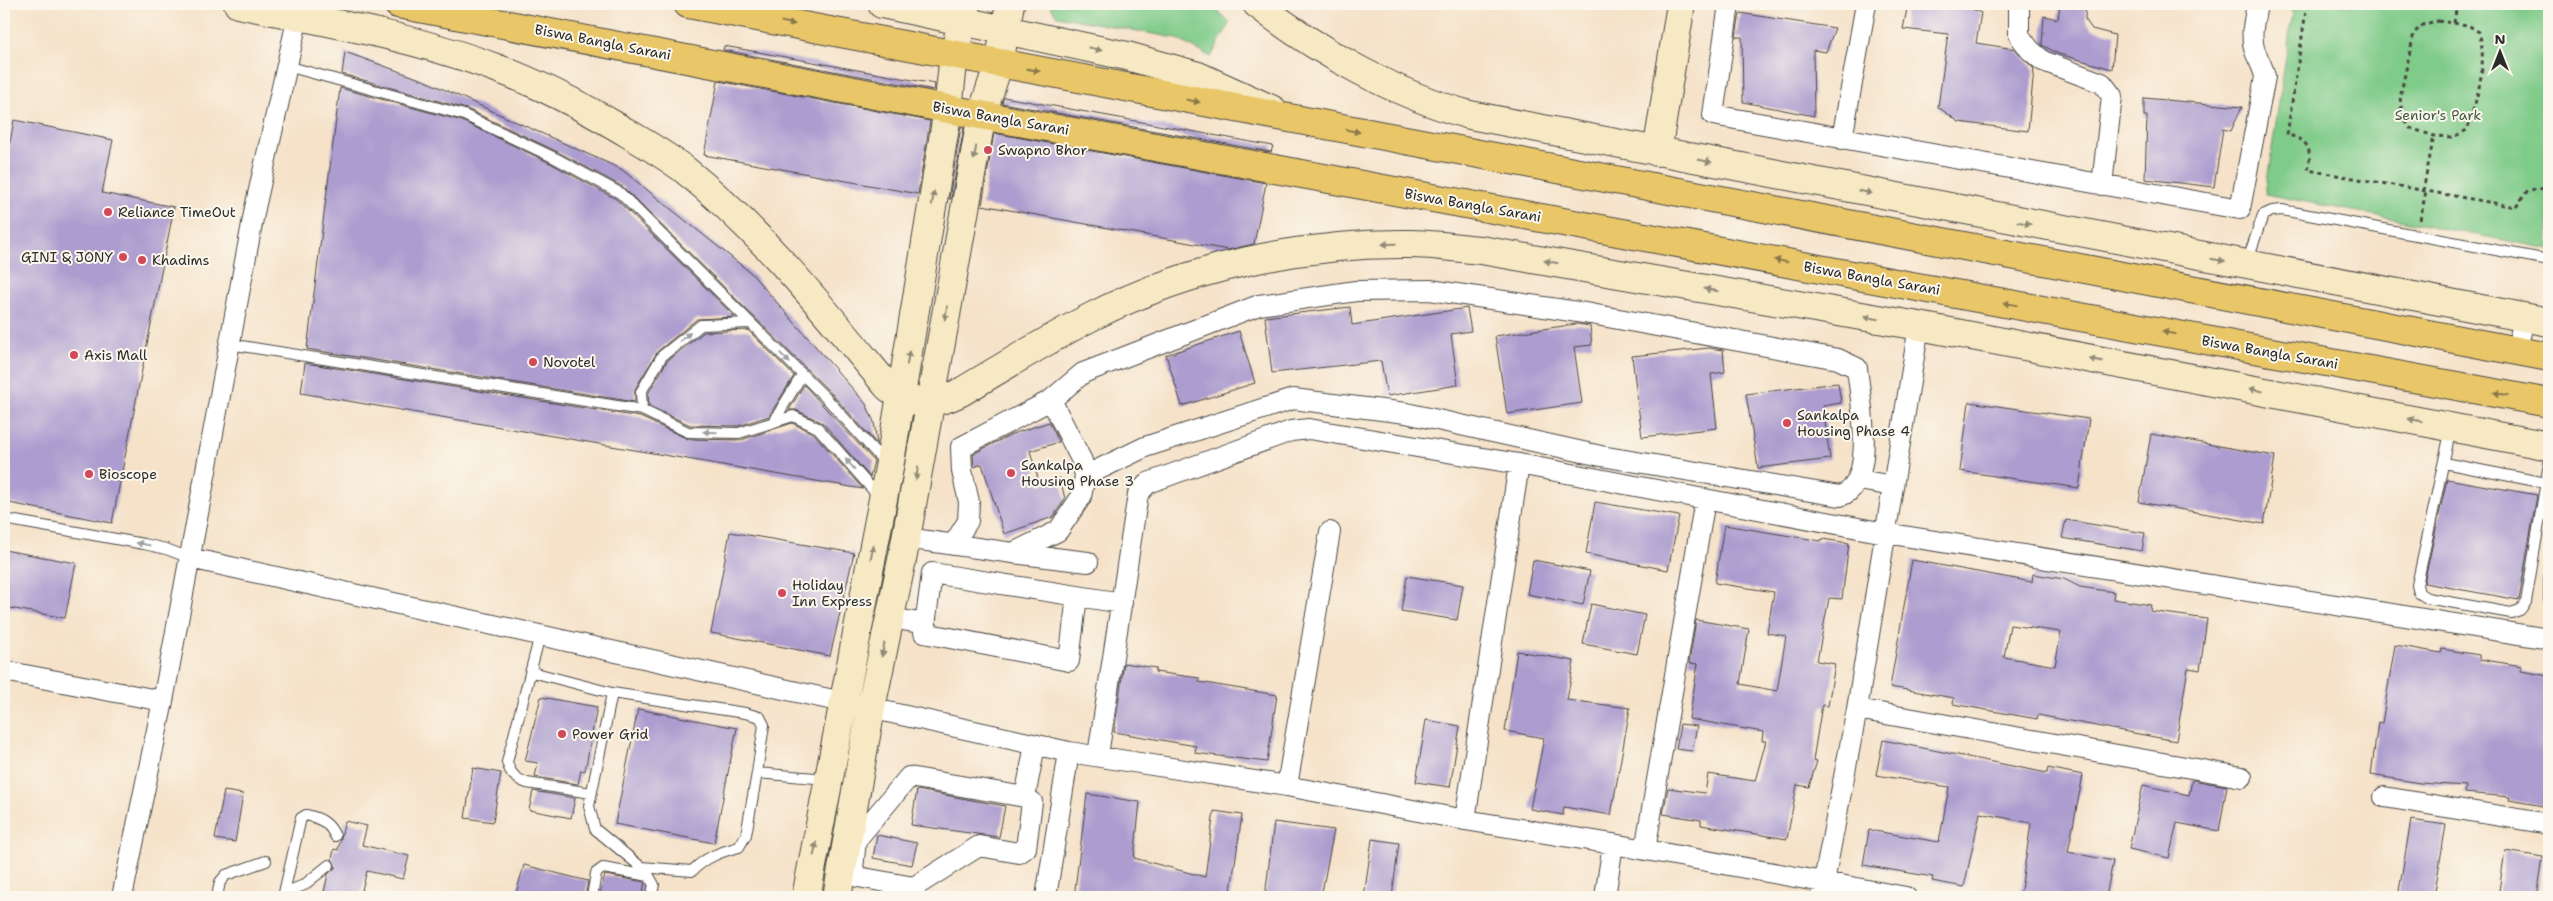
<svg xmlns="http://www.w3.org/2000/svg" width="2553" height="901" font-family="'Shantell Sans',sans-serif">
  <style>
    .green { fill: #7fcb89; stroke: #557b5a }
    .building { fill: #ac9ccf; fill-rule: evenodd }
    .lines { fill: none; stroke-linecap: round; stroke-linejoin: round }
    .lane-casing { stroke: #494643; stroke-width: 12 }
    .street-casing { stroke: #494643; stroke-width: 22 }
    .secondary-casing { stroke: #494643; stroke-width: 30 }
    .primary-casing { stroke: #494643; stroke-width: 30 }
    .path { stroke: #494643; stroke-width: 3; stroke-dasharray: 4 4; stroke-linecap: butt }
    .lane { stroke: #fff; stroke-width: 10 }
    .street { stroke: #fff; stroke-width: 20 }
    .secondary { stroke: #f6e9c3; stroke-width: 28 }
    .primary { stroke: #e9c769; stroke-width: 28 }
    .oneway { fill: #8a794a }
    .oneway2 { fill: #908a77 }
    .oneway3 { fill: #a0a0a0 }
    .poi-dot { fill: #d1495b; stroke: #fbf7ec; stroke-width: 2 }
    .labels { text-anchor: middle; stroke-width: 4; stroke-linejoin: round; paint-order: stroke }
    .street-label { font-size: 14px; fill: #2b2b2b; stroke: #fbf7ec }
    .park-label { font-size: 14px; fill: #445b47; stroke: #fbf7ec }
    .poi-label { font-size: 14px; fill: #2b2b2b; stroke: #fbf7ec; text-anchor: start }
  </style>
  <rect width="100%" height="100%" fill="#fbf7ec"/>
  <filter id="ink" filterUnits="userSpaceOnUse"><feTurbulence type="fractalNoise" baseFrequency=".02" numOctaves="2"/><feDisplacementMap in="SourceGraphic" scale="10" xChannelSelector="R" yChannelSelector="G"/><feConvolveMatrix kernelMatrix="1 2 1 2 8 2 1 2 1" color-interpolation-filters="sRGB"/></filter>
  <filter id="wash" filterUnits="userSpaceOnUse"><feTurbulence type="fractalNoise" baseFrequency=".0096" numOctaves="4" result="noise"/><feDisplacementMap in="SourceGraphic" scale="20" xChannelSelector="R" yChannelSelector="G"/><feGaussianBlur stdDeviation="1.12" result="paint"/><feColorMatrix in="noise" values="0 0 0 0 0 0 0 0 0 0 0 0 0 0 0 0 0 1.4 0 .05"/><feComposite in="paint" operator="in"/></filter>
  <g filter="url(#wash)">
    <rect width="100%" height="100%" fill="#f5e2c9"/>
    <!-- green -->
    <path class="green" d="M1049,4H1210L1230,22L1211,57L1175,38L1057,16Z
      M2294,4H2549V249L2265,194Z"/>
    <g id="blocks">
      <!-- building -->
      <path class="building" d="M1908,4H1962L1981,13L1976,43L2015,49L2034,69L2028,131L1959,122L1938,107L1948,34L1903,29Z
        M2060,4H2086L2085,19L2092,29L2115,35L2112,69L2059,54L2042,45L2044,16L2058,19Z
        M1740,13L1835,28L1826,52L1813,50L1814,116L1743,102L1742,37H1736Z
        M724,46L935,84L934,90L723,50Z
        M345,52L423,80L621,169L751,273L866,404L874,422L877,444L833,395L623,187L558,152L467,109L342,74Z
        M718,81L930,121L918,194L704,155Z
        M340,88L462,121L552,164L616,199L735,317L697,319L658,351L635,389V402L307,349Z
        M1004,97L1273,146L1271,152L1002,103Z
        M2144,98L2242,107L2231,131L2223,129L2214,187L2145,179L2147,116H2144Z
        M14,120L113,140L102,193L174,207L112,523L4,502V175Z
        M961,127L964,128L951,199H949Z
        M994,133L1266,183L1254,244L1228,250L982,205Z
        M1350,307L1352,325L1467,308L1471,331L1451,334L1458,385L1387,396L1381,361L1272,373L1265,317Z
        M1577,324L1590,326L1592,345L1574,347L1582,403L1507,414L1495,336Z
        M748,330L794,376L769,416L738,426L690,425L649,406L648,394L667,361L704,332Z
        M1239,331L1255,383L1182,406L1166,355Z
        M1709,348L1723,350L1725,372L1711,374L1717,428L1642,437L1632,356Z
        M305,363L640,417L688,439L741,440L792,423L814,434L863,489L301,393Z
        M1838,383L1841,403L1823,406L1830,459L1758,468L1746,394Z
        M804,385L874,461L870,477L823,423L796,410H789Z
        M1969,402L2089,419L2079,488L1960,471Z
        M1049,422L1059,442L1030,451L1040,485L1060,478L1065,499L1053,517L1004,534L982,464L974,467L973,454L1012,434Z
        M2151,434L2275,456L2264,524L2139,502Z
        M2447,479L2537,495L2519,600L2424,583Z
        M1595,502L1679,516L1668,570L1586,554Z
        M2066,520L2145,533L2142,551L2062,538Z
        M1724,525L1821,541L1822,539L1849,543L1842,599L1829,598L1817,661L1835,664L1828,706L1822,705L1813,760L1817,761L1809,787L1797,785L1787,839L1701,825V820L1663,814L1668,788L1705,793L1708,774L1755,781L1766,741H1762L1763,732L1689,719L1698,664L1689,663L1696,620L1749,629L1740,684L1777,691L1786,636L1767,633L1774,592L1715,583Z
        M730,532L854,553L830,656L711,633Z
        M4,550L76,563L65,618L4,607Z
        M1533,560L1590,571L1583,605L1527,594Z
        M1912,560L2032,582L2033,574L2064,579L2080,587L2114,592L2113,599L2151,605L2150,611L2207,619L2200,670L2188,668L2176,741L2038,715L2037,719L1953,704L1954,698L1890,687ZM2010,625L2061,632L2055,666L2004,657Z
        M1407,576L1463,585L1457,620L1401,611Z
        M1591,604L1645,615L1637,654L1583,644Z
        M2395,645L2441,653L2442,649L2479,655V659L2522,666L2521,671L2549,676V766L2543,806L2509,800L2510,797L2465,793L2466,786L2420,783L2371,775L2378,722L2382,723Z
        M1517,651L1574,661L1567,700L1630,708L1611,815L1564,807L1563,815L1530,809L1544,738L1505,731Z
        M1124,663L1156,668L1155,672L1199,678V682L1277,695L1267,762L1195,753L1196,746L1114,732Z
        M541,697L597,707L585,771L581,770L578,784L535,777L538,763L525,761Z
        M638,709L737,728L714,843L615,824Z
        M1426,720L1460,726L1450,787L1416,782Z
        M1680,724L1697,726L1692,751L1676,749Z
        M1883,740L2047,773L2048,768L2083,775L2068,852L2113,861L2106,897H2020L2031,823L1980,813L1964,887L1932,881L1933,877L1863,865L1869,830L1939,842L1949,787L1876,775Z
        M473,768L501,773L493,822L465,818Z
        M2192,780L2227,786L2219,831L2177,823L2169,858L2129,849L2143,785L2189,795Z
        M917,790L1005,806L999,837L911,825Z
        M224,791L243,794L235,842L215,839Z
        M533,791L575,798L571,818L529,810Z
        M1087,794L1140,802L1134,858L1205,877L1214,811L1242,815L1230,897H1074Z
        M2411,820L2446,825L2434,897H2398Z
        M345,821L367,826L362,845L409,856L403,879L367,871L360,897H323L328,874L336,867L332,859L334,849L338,850Z
        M1274,822L1334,830L1321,897H1265Z
        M877,835L917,843L912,865L873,858Z
        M1372,839L1399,843L1392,897H1364Z
        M2505,851L2543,857L2537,897H2498Z
        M524,865L588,881L585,897H515Z
        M605,875L645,882L642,897H599Z"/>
    </g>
  </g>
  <g filter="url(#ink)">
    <use href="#blocks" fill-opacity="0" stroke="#494643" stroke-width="1"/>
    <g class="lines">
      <defs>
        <path id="lane" d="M287,66L464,115L555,158L620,193L828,400L887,465
          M2247,262L2263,215L2272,211L2282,210L2549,260
          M750,323L701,325L662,356L641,392L642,410L688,432L739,433L793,416L818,428L880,498
          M229,344L642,410
          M774,421L802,375
          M2451,428L2417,585L2419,593L2427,598L2511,613L2520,610L2526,602L2549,463
          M2444,463L2546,483
          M4,519L144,544L166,549L190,558
          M2549,578V600
          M540,635L507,762C510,774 516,779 527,783L591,793
          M532,672L612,693
          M757,773L746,835L739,847C720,852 706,857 692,871L641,867L595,829L589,806L612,693L745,713L760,717L764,725L757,773L827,779
          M284,893L304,885L329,865
          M217,897L220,882L226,875L266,861
          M283,897L301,818L306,815C321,818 329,823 335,836
          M592,897L596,873L603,868L649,876L654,885L651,897"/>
        <path id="street" d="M1729,4L1713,115L2240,209L2265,77C2263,65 2257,59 2254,48C2250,33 2255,18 2257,4
          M2019,4V35L2030,50L2043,61L2102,83L2112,96L2102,185
          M1842,139L1866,4
          M2516,351L2525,317
          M1859,480L1893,486
          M906,538L1013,553L1058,531L1081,497L1085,476L1145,447L1293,399L1406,413L1601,456L1840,496C1878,484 1860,398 1857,368L1838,359L1591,314L1430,290L1356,291L1259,305L1083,373L1051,400
          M953,545L968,521L969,502L962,471L961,447L1051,400L1082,461L1085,476
          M1013,553L1088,562
          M190,558L1069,752L1287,786L1465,820L1613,844L1906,897
          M1077,596L1069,661L924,633L932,573L1122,603
          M890,618L926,624
          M4,671L163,701
          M1857,709L2242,777
          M1098,755L1138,494L1148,483L1291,431L1309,429L1519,464L1885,533L2549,639
          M1287,786L1330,532
          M1025,797L1032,802L1026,848L1019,853L979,846L914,887L858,877L853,869L856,840L909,777L1025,797L1035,745
          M2384,797L2549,824
          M1465,820L1519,464
          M1645,850L1705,500
          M122,897L163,701L255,208L298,16
          M1046,897L1069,752
          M1605,897L1613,844
          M1821,897L1857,709L1919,326"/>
        <path id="secondary" d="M238,4C324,21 414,37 496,68C539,84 580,105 619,128C641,141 664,154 685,170C763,233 824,310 888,387C913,407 933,406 961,392C1005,366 1048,339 1093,316C1189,267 1302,243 1409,244C1433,244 1457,248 1481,250L1919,326L2549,446
          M882,4L1127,56L1198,76L1273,110
          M1257,4C1317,51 1396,95 1470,115L2549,322
          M1657,152L1681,4
          M806,897L889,468L948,109L954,55L966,4
          M837,897L871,708L903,555L982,114L999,63L1010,4"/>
        <path id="primary" d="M398,4L948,109L2549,403
          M688,4L2549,357"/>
      </defs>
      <!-- lane casing -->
      <use href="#lane" class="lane-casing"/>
      <!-- street casing -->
      <use href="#street" class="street-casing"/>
      <!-- secondary casing -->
      <use href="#secondary" class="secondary-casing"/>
      <!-- primary casing -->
      <use href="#primary" class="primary-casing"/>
      <!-- path -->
      <path class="path" d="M2307,4L2287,135C2309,139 2312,150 2308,170L2516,207L2528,190L2549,188
        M2438,21L2468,25L2479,32C2488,64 2477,99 2467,130L2453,137L2434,136L2410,128L2402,115L2400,97L2414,33L2424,24Z
        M2454,23L2457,4
        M2423,191L2434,136
        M2420,220L2426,191"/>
      <!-- lane -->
      <use href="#lane" class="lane"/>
      <!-- street -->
      <use href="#street" class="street"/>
      <!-- secondary -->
      <use href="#secondary" class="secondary"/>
      <!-- primary -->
      <use href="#primary" class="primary"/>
    </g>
    <!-- one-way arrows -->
    <defs><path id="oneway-solid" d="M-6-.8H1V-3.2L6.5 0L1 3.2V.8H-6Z" transform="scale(1.25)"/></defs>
    <g class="oneway">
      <use href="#oneway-solid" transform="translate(788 23) rotate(11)"/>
      <use href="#oneway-solid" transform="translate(1033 70) rotate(11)"/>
      <use href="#oneway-solid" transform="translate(1193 101) rotate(11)"/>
      <use href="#oneway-solid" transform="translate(1353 131) rotate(11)"/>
      <use href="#oneway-solid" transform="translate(1781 261) rotate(-170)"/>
      <use href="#oneway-solid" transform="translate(2010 304) rotate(-170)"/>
      <use href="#oneway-solid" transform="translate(2169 333) rotate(-170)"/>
      <use href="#oneway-solid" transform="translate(2501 394) rotate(-170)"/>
    </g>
    <g class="oneway2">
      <use href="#oneway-solid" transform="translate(1095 49) rotate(13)"/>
      <use href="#oneway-solid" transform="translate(975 153) rotate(100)"/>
      <use href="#oneway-solid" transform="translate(1705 161) rotate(11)"/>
      <use href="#oneway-solid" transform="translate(1865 192) rotate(11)"/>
      <use href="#oneway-solid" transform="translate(933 198) rotate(-81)"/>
      <use href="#oneway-solid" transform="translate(2024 223) rotate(11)"/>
      <use href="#oneway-solid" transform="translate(1389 244) rotate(179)"/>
      <use href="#oneway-solid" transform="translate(2218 260) rotate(10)"/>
      <use href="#oneway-solid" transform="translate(1551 262) rotate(-170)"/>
      <use href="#oneway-solid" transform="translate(1711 290) rotate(-170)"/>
      <use href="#oneway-solid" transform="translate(946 313) rotate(100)"/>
      <use href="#oneway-solid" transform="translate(1871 318) rotate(-170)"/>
      <use href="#oneway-solid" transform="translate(908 358) rotate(-81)"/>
      <use href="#oneway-solid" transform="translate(2096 360) rotate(-169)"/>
      <use href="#oneway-solid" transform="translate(2256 390) rotate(-169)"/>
      <use href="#oneway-solid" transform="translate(2415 420) rotate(-169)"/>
      <use href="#oneway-solid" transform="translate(917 473) rotate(100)"/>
      <use href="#oneway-solid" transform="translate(872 552) rotate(-79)"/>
      <use href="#oneway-solid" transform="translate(883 650) rotate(102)"/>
      <use href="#oneway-solid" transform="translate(815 849) rotate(-79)"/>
    </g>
    <g class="oneway3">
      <use href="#oneway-solid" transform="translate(685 337) rotate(-39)"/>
      <use href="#oneway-solid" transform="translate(785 358) rotate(45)"/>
      <use href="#oneway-solid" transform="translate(710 432) rotate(-178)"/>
      <use href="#oneway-solid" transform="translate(850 464) rotate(-131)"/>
      <use href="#oneway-solid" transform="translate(143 544) rotate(-169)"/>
    </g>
  </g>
  <!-- markers -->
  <g class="poi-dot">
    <circle cx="988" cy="150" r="5"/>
    <circle cx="108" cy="212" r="5"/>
    <circle cx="123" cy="257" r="5"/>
    <circle cx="142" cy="260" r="5"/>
    <circle cx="74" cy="355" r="5"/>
    <circle cx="533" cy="362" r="5"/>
    <circle cx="1787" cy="423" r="5"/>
    <circle cx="1011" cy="473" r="5"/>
    <circle cx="89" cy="474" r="5"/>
    <circle cx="782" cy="593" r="5"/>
    <circle cx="562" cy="734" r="5"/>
  </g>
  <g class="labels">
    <!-- street labels -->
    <g class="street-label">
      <text transform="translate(603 42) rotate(11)" y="5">Biswa Bangla Sarani</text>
      <text transform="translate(1001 118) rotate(10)" y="5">Biswa Bangla Sarani</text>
      <text transform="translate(1473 205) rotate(10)" y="5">Biswa Bangla Sarani</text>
      <text transform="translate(1872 278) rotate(10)" y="5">Biswa Bangla Sarani</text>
      <text transform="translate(2270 352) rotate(10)" y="5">Biswa Bangla Sarani</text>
    </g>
    <!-- park labels -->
    <g class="park-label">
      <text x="2438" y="120">Senior's Park</text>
    </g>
    <!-- poi labels -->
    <g class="poi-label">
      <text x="998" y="155">Swapno Bhor</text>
      <text x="118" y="217">Reliance TimeOut</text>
      <text x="113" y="262" text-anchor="end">GINI &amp; JONY</text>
      <text x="152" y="265">Khadims</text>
      <text x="84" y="360">Axis Mall</text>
      <text x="543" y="367">Novotel</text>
      <text x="1797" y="420">Sankalpa<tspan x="1797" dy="16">Housing Phase 4</tspan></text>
      <text x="1021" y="470">Sankalpa<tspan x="1021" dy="16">Housing Phase 3</tspan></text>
      <text x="99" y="479">Bioscope</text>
      <text x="792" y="590">Holiday<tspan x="792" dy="16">Inn Express</tspan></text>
      <text x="572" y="739">Power Grid</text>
    </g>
  </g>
  <!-- margin -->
  <rect width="2553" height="901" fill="none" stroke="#fbf7ec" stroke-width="20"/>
  <!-- north arrow -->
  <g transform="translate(2500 52)" stroke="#fbf7ec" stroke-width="4" paint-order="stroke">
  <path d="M0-4L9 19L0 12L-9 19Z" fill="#2b2b2b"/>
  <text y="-8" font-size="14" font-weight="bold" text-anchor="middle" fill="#2b2b2b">N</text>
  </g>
</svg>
